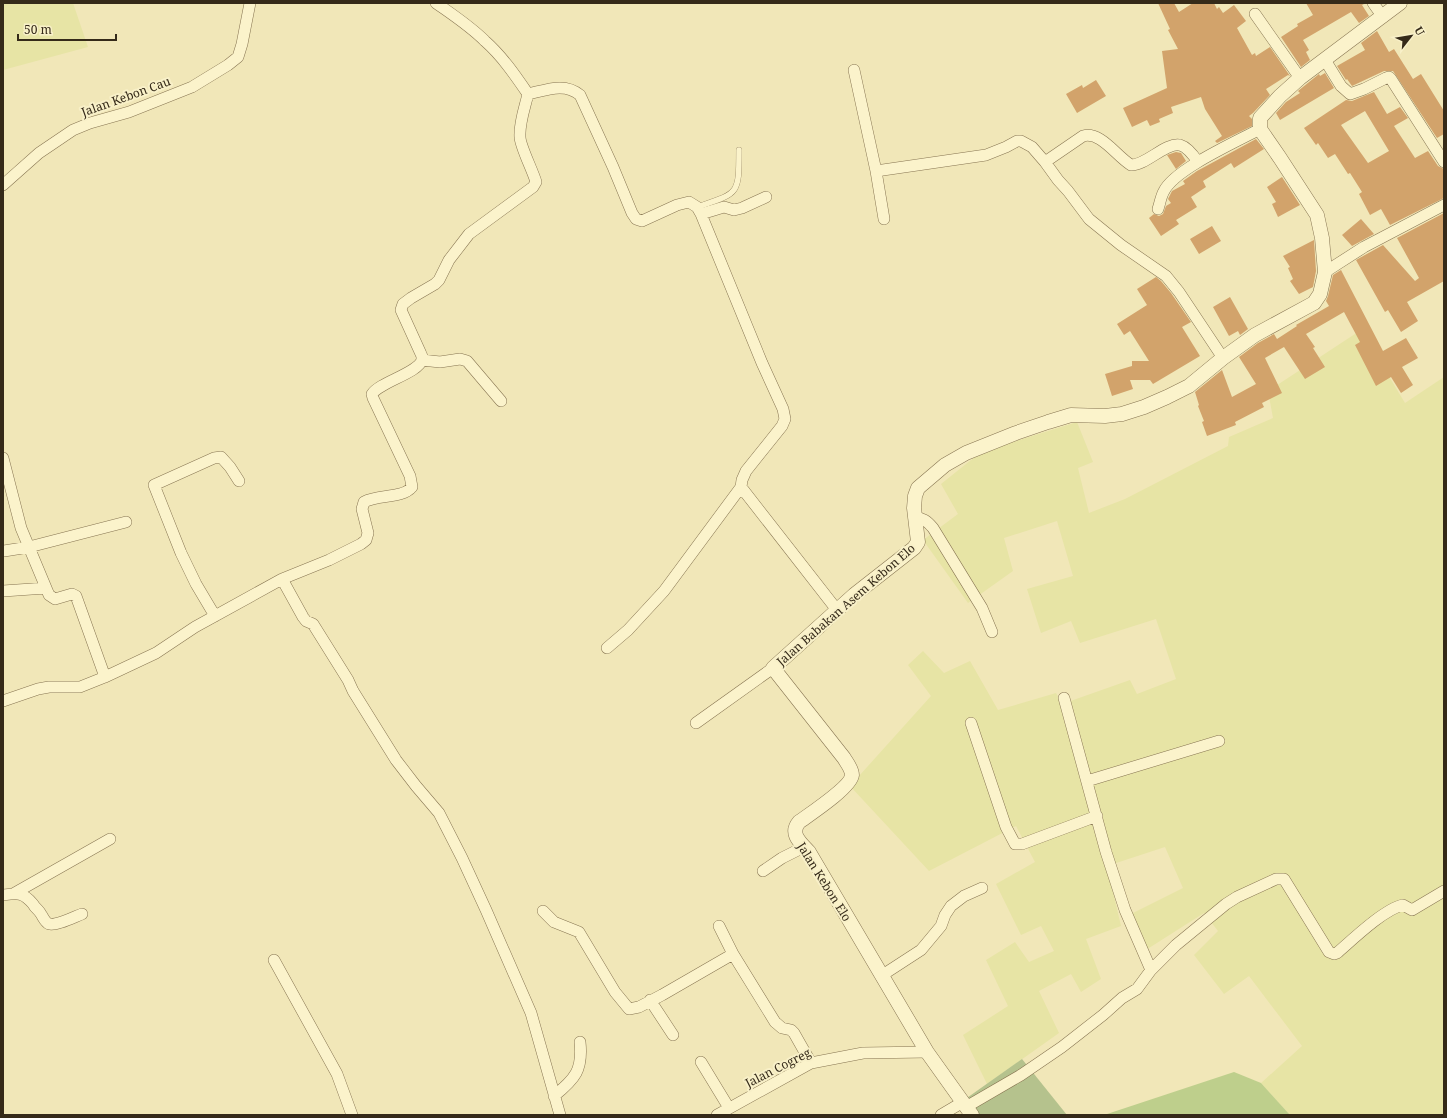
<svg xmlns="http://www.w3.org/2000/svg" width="1447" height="1118" font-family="'Noto Serif',serif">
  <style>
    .farmland { fill: #e7e4a5 }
    .green { fill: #becf8c }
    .cemetery { fill: #b5c28d }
    .building { fill: #d2a36b; fill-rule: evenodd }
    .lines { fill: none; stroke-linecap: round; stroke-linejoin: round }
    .service-casing { stroke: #877552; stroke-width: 6 }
    .minor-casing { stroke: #877552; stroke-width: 12 }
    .tertiary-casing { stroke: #877552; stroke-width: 15 }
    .service { stroke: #fbf3cb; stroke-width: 5.5 }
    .minor { stroke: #fbf3cb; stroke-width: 11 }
    .tertiary { stroke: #fbf3cb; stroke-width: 14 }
    .labels { text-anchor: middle; stroke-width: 4; stroke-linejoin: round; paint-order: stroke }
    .street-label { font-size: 12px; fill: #352a19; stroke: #f8f0c8 }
  </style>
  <rect width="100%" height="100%" fill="#f1e7b8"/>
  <!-- farmland -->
  <path class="farmland" d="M3,3H73L88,47L3,70Z
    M1361,330L1405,403L1444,377V1115H1290L1261,1083L1302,1046L1249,976L1224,994L1194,955L1218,931L1204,913L1138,955L1129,915L1183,888L1165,847L1107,866L1121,926L1086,939L1101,979L1081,992L1071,974L1039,991L1059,1033L987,1084L963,1035L1008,1006L986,960L1015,942L1029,962L1054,951L1041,926L1021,935L996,884L1035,862L1016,826L929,871L850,786L931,696L908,665L923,651L944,673L970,661L998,710L1056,693L1062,704L1130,680L1137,694L1176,679L1156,619L1080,643L1071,621L1041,633L1027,589L1073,576L1057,521L1004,538L1013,571L968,603L923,540L958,514L941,484L981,452L1077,422L1093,462L1078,468L1089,513L1125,499L1228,446L1229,437L1273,418L1268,391Z"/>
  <!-- green -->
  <path class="green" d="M1234,1072L1261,1083L1290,1115H1104Z"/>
  <!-- cemetery -->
  <path class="cemetery" d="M1022,1059L1067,1115H974L964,1100Z"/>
  <!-- building -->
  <path class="building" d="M1158,3H1174L1179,12L1193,3H1214L1217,9L1219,7L1223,13L1234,5L1246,21L1237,28L1252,55L1255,53L1256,56L1270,47L1290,76L1288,75L1266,89L1270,95L1253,113L1249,116L1252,119V126L1217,143L1215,141L1222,136L1205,109L1201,97L1171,107L1173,113L1159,119L1160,122L1150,126L1147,120L1132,127L1123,108L1167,88L1162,51L1178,49L1168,30L1170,29Z
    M1306,3H1366L1362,5L1369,16L1359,23L1351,12L1303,40L1309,50L1306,52L1310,60L1301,67L1281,37L1298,26L1297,24L1313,15Z
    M1377,31L1389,52L1394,49L1413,79L1421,74L1444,111V134L1437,138L1393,71H1384L1352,86L1347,79L1346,80L1337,66L1365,50L1361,43Z
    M1325,73L1334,88L1280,120L1276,113L1286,102L1300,93L1298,91L1319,74L1320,76Z
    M1096,80L1106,96L1077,113L1066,94L1082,85L1083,88Z
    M1374,92L1387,114L1400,107L1408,118L1394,126L1415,158L1428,151L1438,166L1444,169V198L1390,225L1381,209L1370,215L1359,194L1362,192L1350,173L1348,174L1335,154L1328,158L1318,143L1316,145L1304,128L1346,100L1352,101ZM1365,111L1389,151L1368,163L1341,125Z
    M1256,139L1264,149L1234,168L1231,163L1203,181L1206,187L1191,197L1197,207L1176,220L1179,224L1161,236L1149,218L1154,214L1159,216L1163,214L1166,206L1171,203L1168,199L1172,191L1185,184L1183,181L1197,171Z
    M1176,152L1181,153L1186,161L1176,169L1167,155Z
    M1282,177L1300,205L1278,217L1272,204L1276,202L1267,187Z
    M1444,213V281L1407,302L1418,321L1401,332L1388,310L1385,312L1356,260L1383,245L1415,281L1419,278L1397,238Z
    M1361,219L1374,234L1352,246L1342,235Z
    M1212,226L1221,241L1199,254L1190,239Z
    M1314,240L1316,271L1313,287L1299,294L1290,281L1293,279L1288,268L1290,267L1283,256Z
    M1341,270L1383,351L1406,338L1418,358L1402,367L1413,385L1401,393L1391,377L1376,386L1355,345L1360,342L1344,312L1306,334L1315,347L1313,348L1325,367L1305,379L1284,347L1265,358L1282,393L1262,403L1264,407L1235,422L1236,425L1207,436L1202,422L1204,421L1198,406L1199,405L1195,392L1222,370L1232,397L1256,384L1239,357L1258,343L1274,334L1277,339L1297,326L1296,325L1329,306L1326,301L1328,296L1333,275Z
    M1156,277L1161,281L1171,293L1191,322L1182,327L1200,356L1153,384L1150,380H1130L1133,389L1112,396L1105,374L1132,366V361H1149L1130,331L1124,335L1117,324L1147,305L1137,289Z
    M1230,297L1248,329L1240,335L1238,331L1229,336L1213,307Z"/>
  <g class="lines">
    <defs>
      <path id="service" d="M697,207C739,193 739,195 739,150"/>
      <path id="minor" d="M1373,3L1383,17
        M1255,14L1300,78
        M1325,60L1341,86L1350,94L1364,89L1386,78L1389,77L1391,79L1444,162
        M854,70L876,171
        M528,94C546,90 565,82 580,95L613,167L632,213L636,219L642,221L677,205L689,202L697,207L701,214L762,363L783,409L785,419L782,426L746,471L742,480L741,487L837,610
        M1045,162L1058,180L1068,191L1089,219L1121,245L1166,276L1179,292L1223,358
        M3,185L39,153L73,130L90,123L129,112L192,87L228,65L238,57L242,44L250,3
        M1158,209C1160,203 1161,196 1164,191C1175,169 1236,142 1260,129
        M701,214L724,207L734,210L742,208L766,197
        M884,219L876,171L986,155L1006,147L1017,141H1021L1032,147L1045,162L1083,136C1101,131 1116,156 1131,165C1145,166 1166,142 1180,145C1187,147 1194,156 1198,162
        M1325,272L1364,247L1444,205
        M422,360L440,362L460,359L467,361L501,401
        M3,458L21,528L49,595L55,599L72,594L76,596L105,677
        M914,517C923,518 927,521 933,528L982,608L992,632
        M4,551L29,547L126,522
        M282,579L303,617L306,621L313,624L348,680L353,691L396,760L416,786L439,813L462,858L486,910L531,1013L560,1115
        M3,591L46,588
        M215,616L196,584L181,553L154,485L214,458L221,457L230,467L239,481
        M607,648L628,630L664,591L741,487
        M1064,698L1106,852L1125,910L1151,970
        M3,701L38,689L49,687H80L105,677L156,653L195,627L282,579L329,560L361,544L366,540L368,533L362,509L364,502C378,494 402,499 412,487L410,476L373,398L372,394C380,382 418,373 422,360C422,359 422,355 421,354L401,310L403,304L411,298L435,284L439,280L449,260L469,234L533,187L536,182C533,171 520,146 520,137C519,123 525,107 528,94C515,75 502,56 485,41C470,26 453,15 436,3
        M696,723L773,668
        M971,723L1006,827L1015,844H1022L1097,816
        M1087,781L1219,741
        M763,871L782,858L804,847
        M13,894L110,839
        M3,895C18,893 23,892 33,904C35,908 39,910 41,914C43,917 45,922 49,924C56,926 74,917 82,914
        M543,911L554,922L579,932L615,992L629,1009L639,1007L662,995L733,954L775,1022L782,1028L791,1030L794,1033L811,1063
        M719,926L733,954
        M274,960L337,1074L352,1115
        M881,976L921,950L941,926L945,915L951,906L964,896L982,888
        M650,1000L673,1035
        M701,1062L729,1108
        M554,1096C575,1079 583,1070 580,1042
        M966,1107L1021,1075L1062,1047L1103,1015L1122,998L1137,989L1151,970L1176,945L1226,904L1237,897L1276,879H1284L1329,952L1334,954L1337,953C1352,940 1384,909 1403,905L1412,910L1444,891
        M717,1115L811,1063L863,1053L927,1052
        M941,1115L963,1102"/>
      <path id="tertiary" d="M972,1115L927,1052L809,852C801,843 789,834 799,822C810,814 851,787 852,775C852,769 847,763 844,758L773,668L854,595L914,548L918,542L914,508L915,496L918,488L945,465L966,453L1016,433L1048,422L1071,415L1105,416L1122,414L1144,407L1167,397L1189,386L1223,358L1255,335L1314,303L1320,294L1325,272L1322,238L1317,215L1280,158L1260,129V118L1280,96L1300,78L1400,3"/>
    </defs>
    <!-- service casing -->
    <use href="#service" class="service-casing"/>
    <!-- minor casing -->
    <use href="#minor" class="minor-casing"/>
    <!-- tertiary casing -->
    <use href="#tertiary" class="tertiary-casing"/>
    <!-- service -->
    <use href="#service" class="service"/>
    <!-- minor -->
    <use href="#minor" class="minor"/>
    <!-- tertiary -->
    <use href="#tertiary" class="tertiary"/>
  </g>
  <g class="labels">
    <!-- street labels -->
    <g class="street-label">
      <text transform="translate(126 97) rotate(-20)" y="4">Jalan Kebon Cau</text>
      <text transform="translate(846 605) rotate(-41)" y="4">Jalan Babakan Asem Kebon Elo</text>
      <text transform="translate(824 882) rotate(58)" y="4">Jalan Kebon Elo</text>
      <text transform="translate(778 1068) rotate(-27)" y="4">Jalan Cogreg</text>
    </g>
  </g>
  <!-- border -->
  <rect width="1447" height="1118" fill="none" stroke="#352a19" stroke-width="8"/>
  <!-- north arrow -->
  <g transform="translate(1411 36) rotate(59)" stroke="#f8f0c8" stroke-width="3" paint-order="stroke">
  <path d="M0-3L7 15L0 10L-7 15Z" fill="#352a19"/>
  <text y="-6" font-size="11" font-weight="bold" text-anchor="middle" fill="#352a19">U</text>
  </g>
  <!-- scale -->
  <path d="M18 34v6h98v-6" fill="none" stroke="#352a19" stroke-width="2"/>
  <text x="24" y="34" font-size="12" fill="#352a19" stroke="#f8f0c8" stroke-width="3" paint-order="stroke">50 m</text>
</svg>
